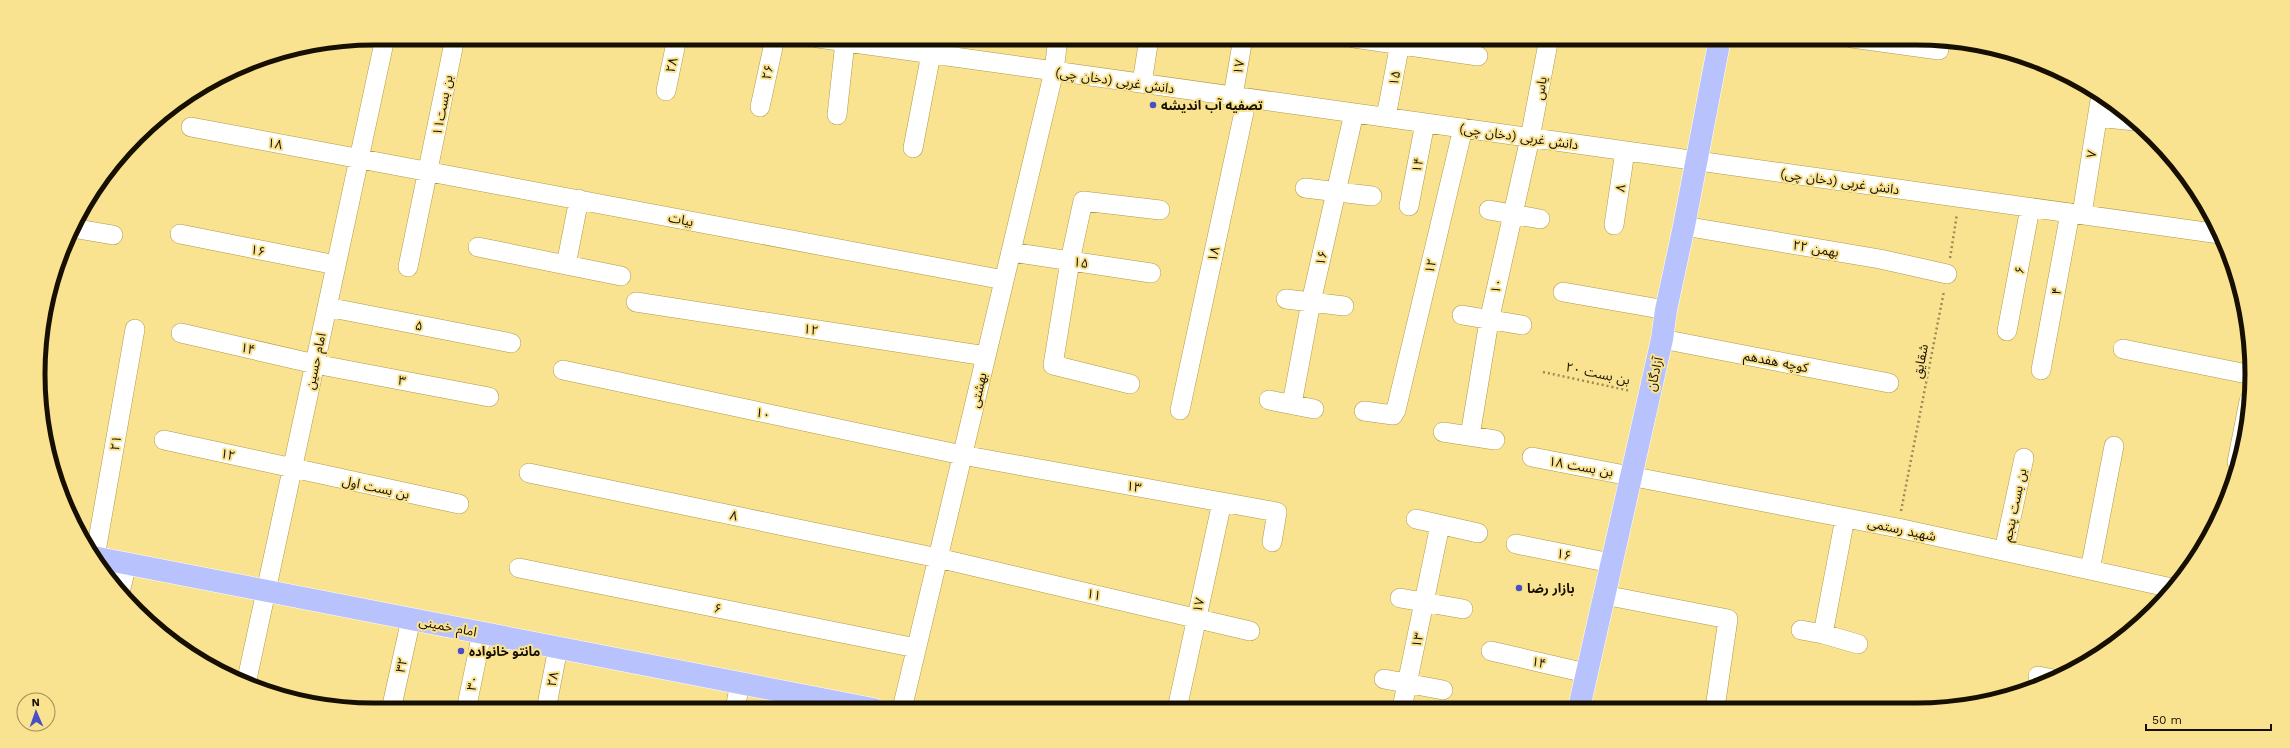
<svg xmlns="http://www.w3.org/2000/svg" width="2290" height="748" font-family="'Work Sans','Noto Sans Arabic',sans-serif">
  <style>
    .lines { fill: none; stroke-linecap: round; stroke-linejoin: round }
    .minor-casing { stroke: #af9948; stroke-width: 20 }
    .major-casing { stroke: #fff; stroke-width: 23 }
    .path { stroke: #9b8b54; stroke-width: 2.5; stroke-dasharray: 2 3; stroke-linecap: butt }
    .minor { stroke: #fff; stroke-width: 19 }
    .major { stroke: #b8c2fc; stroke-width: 22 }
    .poi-dot { fill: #4750c5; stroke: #f9e290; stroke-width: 1.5 }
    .labels { text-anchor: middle; stroke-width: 4; stroke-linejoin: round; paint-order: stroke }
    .street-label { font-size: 13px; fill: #171000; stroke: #f9e290 }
    .poi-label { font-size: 13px; font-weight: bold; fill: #171000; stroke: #f9e290; text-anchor: start }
    .rim { fill: none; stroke: #171000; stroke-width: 5 }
  </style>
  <rect width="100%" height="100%" fill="#f9e290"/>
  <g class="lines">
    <defs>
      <path id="minor" d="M818,38L2220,234
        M1354,38L1478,56
        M1852,38L1939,50
        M944,56L947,38
        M1142,83L1149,38
        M666,91L677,38
        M1233,96L1243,38
        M760,107L775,38
        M837,115L845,42
        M1386,117L1401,38
        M2097,117L2135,121
        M191,127L1004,280
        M913,148L931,54
        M1305,188L1372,196
        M579,199L566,265L621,276
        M1409,206L1425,123
        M1489,210L1540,219
        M2082,214L2101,94
        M1614,225L1625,151
        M1684,226L1880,259L1947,274
        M72,228L113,235
        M180,234L336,265
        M478,247L566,265
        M1011,252L1151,273
        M408,267L455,38
        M1563,292L1666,310
        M1286,299L1344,306
        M636,302L986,356
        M327,307L511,343
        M1462,315L1522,325
        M2007,331L2030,208
        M181,333L315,364L489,397
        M1662,339L1889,383
        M2123,349L2252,375
        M563,370L962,455L1277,512L1272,542
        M2041,370L2070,213
        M1130,384L1053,365L1070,261L1083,201L1160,210
        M1269,400L1314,409
        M1292,404L1311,302L1354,113
        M1180,410L1247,98
        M1364,411L1393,415L1396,410L1463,128
        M1443,432L1495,440
        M1470,436L1489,321L1530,138L1549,38
        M164,440L459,504
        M1532,457L1898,528L2172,588
        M2237,462L2249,401
        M529,473L938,558L1250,631
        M1416,519L1478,533
        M1516,544L1611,563
        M2004,551L2024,458
        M95,557L135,329
        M519,568L916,648
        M2090,570L2114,446
        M120,592L127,564
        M1604,595L1728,619L1715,708
        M1400,598L1463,609
        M1801,630L1823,634L1858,644
        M1823,634L1845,518
        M1491,651L1586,673
        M2038,676L2053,679
        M1384,679L1443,690
        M246,684L385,38
        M1402,708L1440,525
        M735,709L740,683
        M902,709L1054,71L1058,38
        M1177,709L1222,502
        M391,710L411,619
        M466,710L482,633
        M546,710L558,648"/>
      <path id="major" d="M93,557L873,709
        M1579,708L1662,339L1666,310L1684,226L1720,38"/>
    </defs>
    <!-- minor casing -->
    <use href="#minor" class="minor-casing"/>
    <!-- major casing -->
    <use href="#major" class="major-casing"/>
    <!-- path -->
    <path class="path" d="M1950,258L1957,214
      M1543,372L1631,391
      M1901,511L1944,291"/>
    <!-- minor -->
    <use href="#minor" class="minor"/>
    <!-- major -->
    <use href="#major" class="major"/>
  </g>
  <!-- markers -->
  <g class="poi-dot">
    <circle cx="1153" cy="105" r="4"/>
    <circle cx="1519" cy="588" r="4"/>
    <circle cx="461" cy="651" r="4"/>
  </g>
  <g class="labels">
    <!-- street labels -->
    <g class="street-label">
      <text transform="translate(671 65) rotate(-78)" y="5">۲۸</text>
      <text transform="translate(1238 67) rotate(-80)" y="5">۱۷</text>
      <text transform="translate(767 72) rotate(-78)" y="5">۲۶</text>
      <text transform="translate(1394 78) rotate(-79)" y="5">۱۵</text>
      <text transform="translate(1115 80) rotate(8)" y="5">دانش غربی (دخان چی)</text>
      <text transform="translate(1540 88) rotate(-80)" y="5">یاس</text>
      <text transform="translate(442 105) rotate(-79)" y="5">بن بست۱۱</text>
      <text transform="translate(1519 136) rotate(8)" y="5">دانش غربی (دخان چی)</text>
      <text transform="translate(275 143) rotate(10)" y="5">۱۸</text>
      <text transform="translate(2091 154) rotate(-81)" y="5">۷</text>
      <text transform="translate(1417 165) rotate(-79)" y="5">۱۴</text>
      <text transform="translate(1840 181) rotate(8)" y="5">دانش غربی (دخان چی)</text>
      <text transform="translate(1620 188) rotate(-81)" y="5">۸</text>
      <text transform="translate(681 219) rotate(11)" y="5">بیات</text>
      <text transform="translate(1816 248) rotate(10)" y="5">۲۲ بهمن</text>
      <text transform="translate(258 250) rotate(11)" y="5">۱۶</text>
      <text transform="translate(1213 254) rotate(-78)" y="5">۱۸</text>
      <text transform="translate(1321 258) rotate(-78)" y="5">۱۶</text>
      <text transform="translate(1081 262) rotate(9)" y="5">۱۵</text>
      <text transform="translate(1430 266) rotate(-77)" y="5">۱۲</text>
      <text transform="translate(2019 270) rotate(-79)" y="5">۶</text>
      <text transform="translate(1496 286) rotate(-78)" y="5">۱۰</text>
      <text transform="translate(2056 291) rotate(-80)" y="5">۴</text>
      <text transform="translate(419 325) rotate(11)" y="5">۵</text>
      <text transform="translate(811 329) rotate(9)" y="5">۱۲</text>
      <text transform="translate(248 348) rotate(13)" y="5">۱۴</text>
      <text transform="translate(315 361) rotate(-78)" y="5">امام حسین</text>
      <text transform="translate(1776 361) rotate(11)" y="5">کوچه هفدهم</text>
      <text transform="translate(1920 361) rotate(-79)" y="5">شقایق</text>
      <text transform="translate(1598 373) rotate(12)" y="5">بن بست ۲۰</text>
      <text transform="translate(1654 374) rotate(-77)" y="5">آزادگان</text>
      <text transform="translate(402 380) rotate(11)" y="5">۳</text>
      <text transform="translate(978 390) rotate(-77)" y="5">بهشتی</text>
      <text transform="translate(763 413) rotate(12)" y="5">۱۰</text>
      <text transform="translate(115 443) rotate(-80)" y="5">۲۱</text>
      <text transform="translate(228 454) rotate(13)" y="5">۱۲</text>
      <text transform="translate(1581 466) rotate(10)" y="5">بن بست ۱۸</text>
      <text transform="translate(1134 486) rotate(10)" y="5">۱۳</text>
      <text transform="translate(376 487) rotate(12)" y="5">بن بست اول</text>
      <text transform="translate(2014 505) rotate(-78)" y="5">بن بست پنجم</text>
      <text transform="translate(734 515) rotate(12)" y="5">۸</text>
      <text transform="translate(1902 529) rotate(12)" y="5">شهید رستمی</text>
      <text transform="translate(1564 554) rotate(11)" y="5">۱۶</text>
      <text transform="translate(1094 594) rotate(13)" y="5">۱۱</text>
      <text transform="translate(1198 605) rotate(-77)" y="5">۱۷</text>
      <text transform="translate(718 608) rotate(12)" y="5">۶</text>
      <text transform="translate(448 626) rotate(11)" y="5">امام خمینی</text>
      <text transform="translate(1417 640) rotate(-78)" y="5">۱۳</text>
      <text transform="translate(1539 662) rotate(13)" y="5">۱۴</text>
      <text transform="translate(401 665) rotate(-77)" y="5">۳۲</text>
      <text transform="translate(552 679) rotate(-79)" y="5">۲۸</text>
      <text transform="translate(472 683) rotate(-78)" y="5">۳۰</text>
    </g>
    <!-- poi labels -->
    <g class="poi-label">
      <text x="1161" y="110">تصفیه آب اندیشه</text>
      <text x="1527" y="593">بازار رضا</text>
      <text x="469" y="656">مانتو خانواده</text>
    </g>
  </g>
  <!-- crop -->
  <path d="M0 0H2290V748H0ZM374 45H1916A329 329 0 0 1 2245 374V374A329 329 0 0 1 1916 703H374A329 329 0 0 1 45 374V374A329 329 0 0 1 374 45Z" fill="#f9e290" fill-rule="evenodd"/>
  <path class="rim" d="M374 45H1916A329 329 0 0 1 2245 374V374A329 329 0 0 1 1916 703H374A329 329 0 0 1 45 374V374A329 329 0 0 1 374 45Z"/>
  <!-- north arrow -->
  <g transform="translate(36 712) rotate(358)"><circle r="19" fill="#f9e290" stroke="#9f8e56"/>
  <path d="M0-3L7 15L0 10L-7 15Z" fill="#4750c5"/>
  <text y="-6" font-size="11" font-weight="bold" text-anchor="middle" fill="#171000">N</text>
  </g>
  <!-- scale -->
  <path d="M2146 724v6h125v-6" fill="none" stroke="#171000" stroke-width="2"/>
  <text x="2152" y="724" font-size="12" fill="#171000" stroke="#f9e290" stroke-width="3" paint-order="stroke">50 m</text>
</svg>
